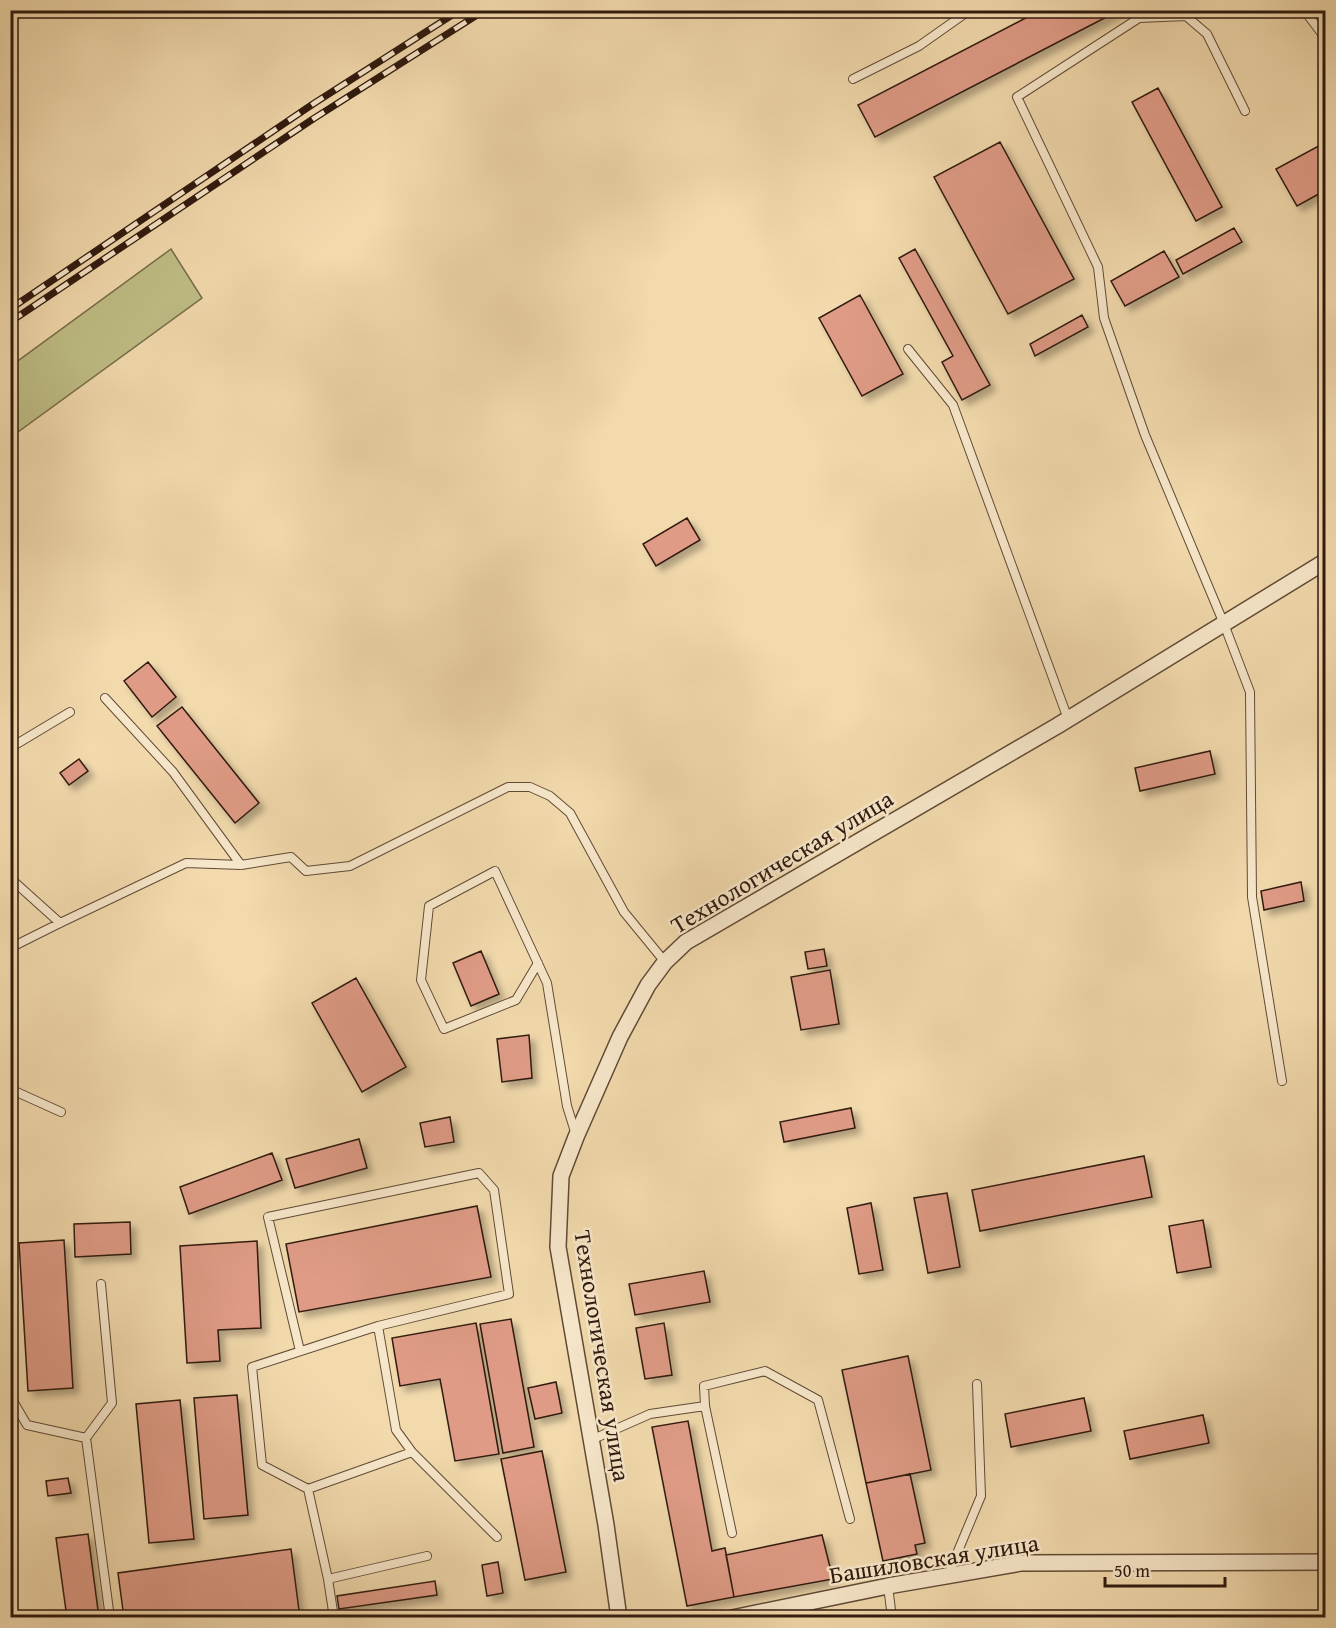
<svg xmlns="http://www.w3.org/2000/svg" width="1336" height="1628" font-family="'Gentium Book Plus',serif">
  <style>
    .green { fill: #bfbe86; stroke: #786c4a; stroke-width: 1.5 }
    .building { fill: #df9b86; stroke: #301a0f; stroke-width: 1.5; filter: url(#shadow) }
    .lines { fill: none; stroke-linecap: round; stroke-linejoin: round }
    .lane-casing { stroke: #604a36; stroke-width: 10 }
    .street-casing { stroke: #604a36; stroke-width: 18 }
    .lane { stroke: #f7e7ca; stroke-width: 8 }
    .street { stroke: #f7e7ca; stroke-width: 15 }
    .rail-casing { stroke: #301a0f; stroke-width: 7 }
    .rail { stroke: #f7e7ca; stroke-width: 4.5; stroke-dasharray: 14; stroke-linecap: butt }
    .labels { text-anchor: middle; stroke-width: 5; stroke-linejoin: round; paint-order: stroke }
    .street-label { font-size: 24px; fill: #301a0f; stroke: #f7e7ca }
  </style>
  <defs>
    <filter id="shadow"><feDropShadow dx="5.5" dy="5.5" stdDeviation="3" flood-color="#0004"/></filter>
  </defs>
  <rect width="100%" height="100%" fill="#f2daad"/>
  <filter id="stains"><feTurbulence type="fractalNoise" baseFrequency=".00333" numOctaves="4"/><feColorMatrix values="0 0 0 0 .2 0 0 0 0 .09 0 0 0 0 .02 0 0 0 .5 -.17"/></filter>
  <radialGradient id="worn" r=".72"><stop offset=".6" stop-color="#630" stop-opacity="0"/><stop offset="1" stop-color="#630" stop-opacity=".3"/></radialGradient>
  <!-- green -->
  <path class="green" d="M171,249L202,298L11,437V366Z"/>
  <!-- building -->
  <path class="building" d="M1041,10H1120L875,137L858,105Z
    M1158,88L1222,207L1196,221L1132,102Z
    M1000,142L1074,279L1008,314L934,177Z
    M1326,142V190L1297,206L1276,169Z
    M1234,228L1242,242L1183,274L1176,260Z
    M915,249L990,385L962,400L942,362L953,356L899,258Z
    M1164,251L1179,277L1125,306L1111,281Z
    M860,295L903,374L862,396L819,318Z
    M1082,315L1088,327L1035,356L1030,344Z
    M687,518L700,540L656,566L643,544Z
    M148,662L176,697L152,717L124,681Z
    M182,707L259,803L235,823L157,726Z
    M1210,751L1215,774L1140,791L1135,768Z
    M79,759L88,771L69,785L60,773Z
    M1301,882L1304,901L1264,910L1261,891Z
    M824,949L827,966L808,969L805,952Z
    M481,951L499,994L471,1006L453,963Z
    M830,970L839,1024L801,1030L791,977Z
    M356,978L406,1067L362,1092L312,1003Z
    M529,1035L532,1078L502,1082L497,1039Z
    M851,1108L855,1128L784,1142L780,1122Z
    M450,1117L454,1142L425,1147L420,1123Z
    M359,1139L367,1168L295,1188L286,1159Z
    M272,1153L282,1180L189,1214L180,1187Z
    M1144,1156L1152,1197L980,1231L972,1190Z
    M947,1193L960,1267L928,1273L914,1198Z
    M871,1203L883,1270L859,1274L847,1208Z
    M477,1206L491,1277L299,1312L286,1244Z
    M1203,1220L1211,1267L1177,1273L1169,1226Z
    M130,1222L131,1254L75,1257L74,1224Z
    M64,1240L73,1388L28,1391L19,1243Z
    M257,1241L261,1328L218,1330L220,1361L187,1363L180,1246Z
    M704,1271L710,1302L635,1315L629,1284Z
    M511,1319L534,1447L503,1453L480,1324Z
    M476,1323L499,1454L455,1461L440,1379L400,1386L392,1338Z
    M664,1323L672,1375L645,1379L636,1328Z
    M908,1356L931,1470L866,1483L842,1370Z
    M556,1382L562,1413L535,1419L528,1388Z
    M237,1395L248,1515L204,1519L194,1398Z
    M1084,1398L1091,1431L1011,1447L1005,1414Z
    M180,1400L194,1539L149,1543L136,1404Z
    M1203,1415L1209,1443L1130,1459L1124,1431Z
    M688,1421L712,1551L725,1548L734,1597L687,1606L652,1427Z
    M542,1451L566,1572L525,1580L501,1459Z
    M910,1474L925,1543L915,1545L917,1554L883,1561L866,1483Z
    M68,1478L71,1493L48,1496L46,1481Z
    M88,1534L99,1618H67L56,1538Z
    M822,1535L833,1579L734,1597L726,1555Z
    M291,1549L300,1618H124L118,1573Z
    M498,1562L503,1593L487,1596L482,1565Z
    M435,1581L437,1595L339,1609L337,1596Z"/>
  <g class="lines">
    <defs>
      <path id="lane" d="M1134,10L1139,18L1186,16L1207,34L1245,111
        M1304,10L1326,39
        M1139,18L1017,97L1098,267L1104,318L1145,435L1224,624L1250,692L1252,897L1282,1081
        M853,79L919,46L970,10
        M908,349L953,405L1068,719
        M105,698L173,772L241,865
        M10,748L70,712
        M10,878L60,923
        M10,948L60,923L186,863L241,865L291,857L306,871L350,866L508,787H530L550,796L570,813L624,912L665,962
        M538,963L516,1000L444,1029L421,980L429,906L495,871L547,983L567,1106L576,1135
        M10,1089L61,1112
        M300,1351L268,1217L479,1173L494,1190L509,1294L378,1326L252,1367L262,1465L308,1489L328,1579L334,1618
        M10,1396L27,1425L86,1438L112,1403L101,1284
        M705,1406L732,1533
        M83,1437L86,1438L110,1618
        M591,1440L650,1414L705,1406L704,1386L765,1371L818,1400L850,1519
        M412,1452L497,1537
        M308,1489L412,1452L396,1430L378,1326
        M948,1575L981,1496L977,1384
        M328,1579L427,1556
        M888,1586L892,1618"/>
      <path id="street" d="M619,1618L606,1525L558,1247L561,1176L576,1137L620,1037L648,985L665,962L686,942L1057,726L1326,561
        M732,1618L888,1586L1021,1563L1326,1562"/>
    </defs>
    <!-- lane casing -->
    <use href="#lane" class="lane-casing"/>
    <!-- street casing -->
    <use href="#street" class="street-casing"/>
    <!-- lane -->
    <use href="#lane" class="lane"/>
    <!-- street -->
    <use href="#street" class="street"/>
    <defs>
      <path id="rail" d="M10,309L313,104L460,10
        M10,322L313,119L485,10"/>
    </defs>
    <!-- rail casing -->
    <use href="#rail" class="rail-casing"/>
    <!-- rail -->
    <use href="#rail" class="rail"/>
  </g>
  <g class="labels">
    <!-- street labels -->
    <g class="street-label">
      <text transform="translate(782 862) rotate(-31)" y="8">Технологическая улица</text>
      <text transform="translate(602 1356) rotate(81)" y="8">Технологическая улица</text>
      <text transform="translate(934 1559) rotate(-9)" y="8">Башиловская улица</text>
    </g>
  </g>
  <!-- margin -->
  <rect width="1336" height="1628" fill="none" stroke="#f2daad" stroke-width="36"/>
  <rect x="12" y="12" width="1312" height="1604" fill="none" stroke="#301a0f" stroke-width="3"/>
  <rect x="18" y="18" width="1300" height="1592" fill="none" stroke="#301a0f" stroke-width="1.5"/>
  <!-- scale -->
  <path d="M1105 1577v9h120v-9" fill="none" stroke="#301a0f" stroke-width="3"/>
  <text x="1114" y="1577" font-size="18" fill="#301a0f" stroke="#f7e7ca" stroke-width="4.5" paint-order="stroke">50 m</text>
  <rect width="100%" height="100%" filter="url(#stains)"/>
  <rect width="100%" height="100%" fill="url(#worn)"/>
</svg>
